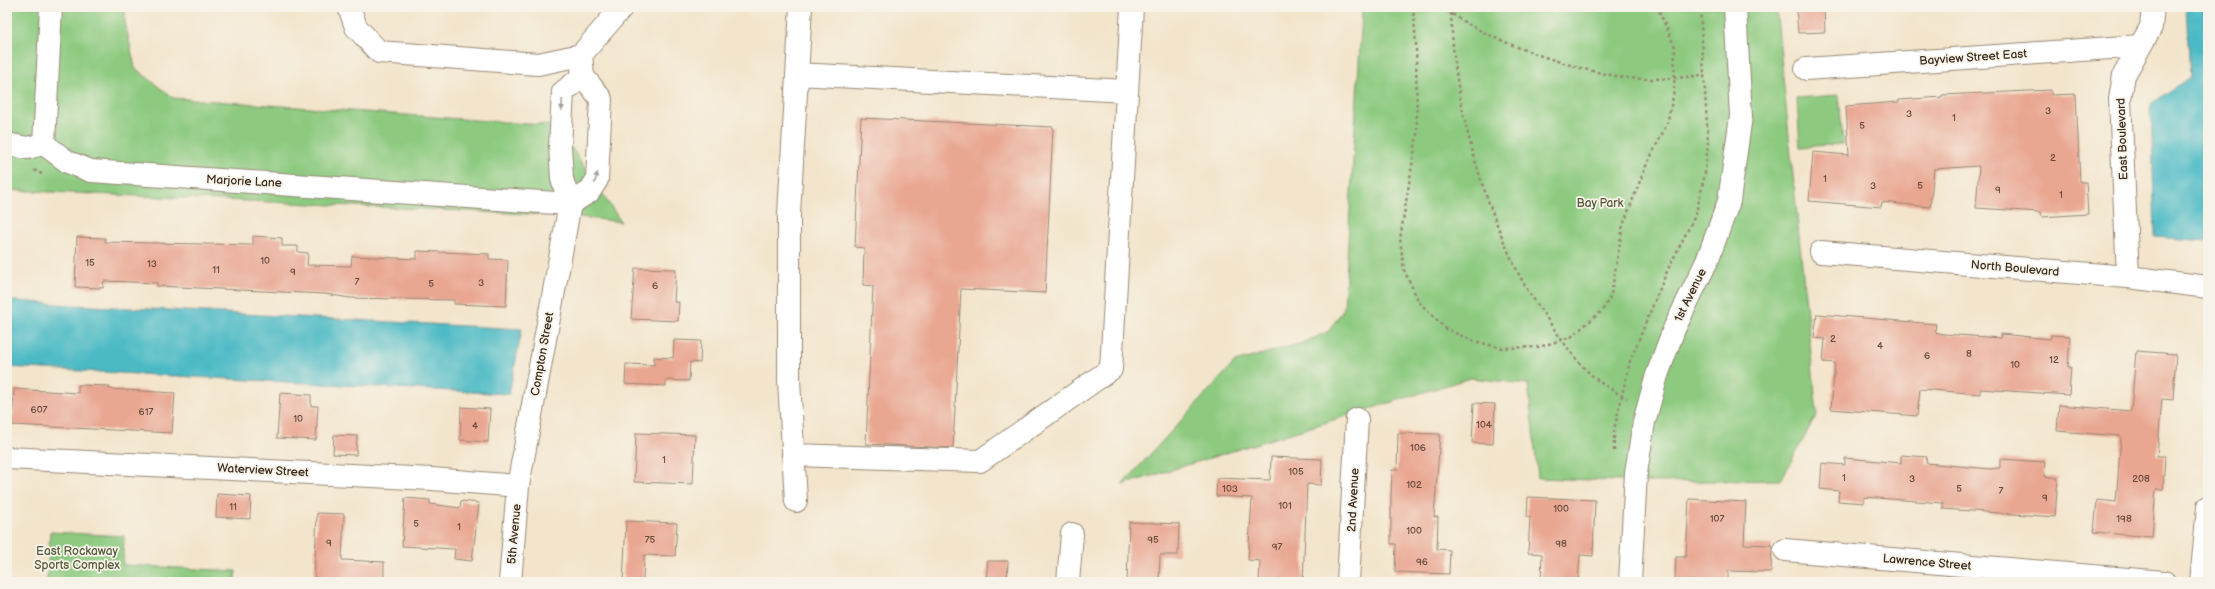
<svg xmlns="http://www.w3.org/2000/svg" width="2215" height="589" font-family="'Balsamiq Sans',sans-serif">
  <style>
    .green { fill: #8dca80; stroke: #647a4f }
    .water { fill: #4cbac5; stroke: #447272 }
    .building { fill: #e9a691 }
    .lines { fill: none; stroke-linecap: round; stroke-linejoin: round }
    .minor-casing { stroke: #978875; stroke-width: 24 }
    .path { stroke: #978875; stroke-width: 2.5; stroke-dasharray: 3 3; stroke-linecap: butt }
    .minor { stroke: #fff; stroke-width: 22 }
    .oneway { fill: #a79f9a }
    .labels { text-anchor: middle; stroke-width: 3.5; stroke-linejoin: round; paint-order: stroke }
    .number-label { font-size: 10px; fill: #66493b }
    .street-label { font-size: 12px; fill: #3b2a1e; stroke: #f7f3e8 }
    .park-label { font-size: 12px; fill: #545a3b; stroke: #f7f3e8 }
  </style>
  <rect width="100%" height="100%" fill="#f7f3e8"/>
  <filter id="ink" filterUnits="userSpaceOnUse"><feTurbulence type="fractalNoise" baseFrequency=".025" numOctaves="2"/><feDisplacementMap in="SourceGraphic" scale="8" xChannelSelector="R" yChannelSelector="G"/><feConvolveMatrix kernelMatrix="1 2 1 2 8 2 1 2 1" color-interpolation-filters="sRGB"/></filter>
  <filter id="wash" filterUnits="userSpaceOnUse"><feTurbulence type="fractalNoise" baseFrequency=".012" numOctaves="4" result="noise"/><feDisplacementMap in="SourceGraphic" scale="16" xChannelSelector="R" yChannelSelector="G"/><feGaussianBlur stdDeviation="0.9" result="paint"/><feColorMatrix in="noise" values="0 0 0 0 0 0 0 0 0 0 0 0 0 0 0 0 0 1.4 0 .05"/><feComposite in="paint" operator="in"/></filter>
  <g filter="url(#wash)">
    <rect width="100%" height="100%" fill="#f3e5cc"/>
    <!-- green -->
    <path class="green" d="M7,7H125V22L135,68L173,98L557,126L621,222L572,216L7,190Z
      M1360,7H1776L1817,414L1781,480L1645,482L1538,478L1528,384L1470,378L1122,485L1235,362L1303,343L1329,331L1344,308L1362,14Z
      M1839,95L1843,144L1800,147L1797,98Z
      M50,532L124,536L123,565L236,571L235,582H47Z"/>
    <!-- water -->
    <path class="water" d="M2186,7H2208V241L2155,237L2151,104L2190,77Z
      M7,300L56,304L522,329L509,394L7,367Z"/>
    <g id="blocks">
      <!-- building -->
      <path class="building" d="M1796,7H1824L1825,32L1798,33Z
        M2051,90V95L2076,94L2080,182H2086L2088,214L2041,217L2040,212L1976,208L1979,166L1934,169L1930,207L1882,202L1881,207L1809,201L1813,152L1849,155L1846,106L1899,102V100L1942,97V95Z
        M861,118L1053,127L1045,293L961,289L953,448L866,444L873,286L863,285L864,248L855,247Z
        M253,236L282,238V246H298V252L308,253L307,265L351,266L352,256L417,259V251L489,254V259L508,260L506,306L454,304V300L350,298L325,294L157,286V283L104,281L103,288L75,287L77,237L105,238V242L253,245Z
        M635,268L676,269L674,302H679L678,321L631,319Z
        M1817,314L1936,324L1935,332L1943,334L2001,338V334L2050,339L2051,335L2070,336L2068,367H2071L2069,395L1980,389V394L1920,389L1917,416L1831,409L1835,363L1823,362L1825,339L1814,338Z
        M674,340L701,341L700,363L690,362L689,381L666,380V386L625,384L626,364L654,365V357L673,358Z
        M2136,351L2176,354L2173,400L2162,399L2157,456H2165L2163,489H2156L2152,537L2094,532L2097,500L2116,502L2121,436L2057,431L2059,405L2131,411Z
        M78,385L109,386V389L175,393L172,433L12,425L14,389L78,393Z
        M280,393L311,395V406H318L316,440L277,438Z
        M1474,403L1495,404L1493,444L1472,443Z
        M461,407L490,409L488,442L460,440Z
        M636,433L695,435L693,484L634,482Z
        M1398,433L1440,434L1434,517H1438L1437,549L1450,550L1449,574L1395,572L1396,544H1391V496L1392,470H1397Z
        M334,435L357,436L356,455L333,454Z
        M1901,455L1927,457L1926,463L1990,469L2000,468V459L2045,462L2044,476L2058,478L2055,517L1943,509V503L1864,497V503L1838,501L1839,491L1820,489L1822,463L1845,465V458L1901,463Z
        M1271,457L1322,459L1321,485L1307,484L1303,582H1259L1260,561L1248,560L1252,498L1216,496L1217,478L1270,480Z
        M217,494L251,496L250,519L216,517Z
        M1528,497L1595,500L1593,556L1580,555L1578,582H1541L1542,554L1528,553L1530,517H1527Z
        M405,498L430,500V504L460,508L461,501L479,503L472,561L454,559L455,549L402,546Z
        M1689,499L1746,502L1744,544L1772,545L1771,572L1728,571V582L1675,580L1676,557H1686Z
        M317,513L344,514L342,560L384,562V582H314Z
        M626,521L677,523L675,556L644,555L643,582H623Z
        M1129,522L1179,524L1178,555H1160L1159,582H1127Z
        M988,561H1008L1007,582H986Z"/>
    </g>
  </g>
  <g filter="url(#ink)">
    <use href="#blocks" fill-opacity="0" stroke="#978875" stroke-width="1"/>
    <g class="lines">
      <defs>
        <path id="minor" d="M51,7L44,144L68,162L91,171L570,204L518,486L510,582
          M349,7L356,27L379,52L538,64L581,55L622,7
          M581,55L583,76L601,99L597,180L589,192L570,204L562,179L560,146L563,92L583,76
          M1806,69L2140,46
          M797,74L1127,91
          M7,144L27,148L44,144
          M1821,252L2128,277L2208,287
          M2128,277L2120,99L2124,75L2151,27L2153,7
          M793,455L980,461L1111,369L1132,7
          M7,458L432,479L518,486
          M796,501L789,380V214L801,7
          M1785,550L2164,582
          M1068,582L1072,534
          M1348,582L1357,419
          M1630,582L1636,473L1644,422L1657,375L1674,329L1707,261L1729,201L1741,116L1735,7
          M2201,582L2208,507"/>
      </defs>
      <!-- minor casing -->
      <use href="#minor" class="minor-casing"/>
      <!-- path -->
      <path class="path" d="M1413,7L1416,44L1417,135L1400,239L1404,270L1419,302L1446,329L1474,341L1502,348L1539,347L1571,337L1603,310L1611,295L1623,225L1645,168L1667,124L1674,92L1675,47L1657,7
        M1443,7C1481,39 1572,69 1621,77C1648,81 1677,78 1704,75
        M1451,7C1452,79 1468,147 1493,214C1503,240 1514,267 1528,291C1536,303 1544,314 1552,326C1576,360 1588,379 1627,398
        M34,170L44,175
        M1614,451V430L1630,361L1668,269L1696,214L1705,173L1708,142L1700,7"/>
      <!-- minor -->
      <use href="#minor" class="minor"/>
    </g>
    <!-- one-way arrows -->
    <defs><path id="oneway-solid" d="M-6-.8H1V-3.2L6.5 0L1 3.2V.8H-6Z"/></defs>
    <g class="oneway">
      <use href="#oneway-solid" transform="translate(562 105) rotate(93)"/>
      <use href="#oneway-solid" transform="translate(596 178) rotate(-76)"/>
    </g>
  </g>
  <g class="labels">
    <!-- number labels -->
    <g class="number-label">
      <text x="2048" y="114">3</text>
      <text x="1909" y="117">3</text>
      <text x="1954" y="121">1</text>
      <text x="1862" y="129">5</text>
      <text x="2053" y="161">2</text>
      <text x="1825" y="182">1</text>
      <text x="1873" y="189">3</text>
      <text x="1920" y="189">5</text>
      <text x="1998" y="193">9</text>
      <text x="2061" y="198">1</text>
      <text x="265" y="264">10</text>
      <text x="90" y="266">15</text>
      <text x="152" y="267">13</text>
      <text x="216" y="273">11</text>
      <text x="293" y="275">9</text>
      <text x="357" y="285">7</text>
      <text x="481" y="286">3</text>
      <text x="431" y="287">5</text>
      <text x="655" y="289">6</text>
      <text x="1833" y="342">2</text>
      <text x="1880" y="349">4</text>
      <text x="1969" y="357">8</text>
      <text x="1927" y="359">6</text>
      <text x="2054" y="363">12</text>
      <text x="2015" y="368">10</text>
      <text x="39" y="413">607</text>
      <text x="146" y="415">617</text>
      <text x="298" y="422">10</text>
      <text x="1484" y="428">104</text>
      <text x="475" y="429">4</text>
      <text x="1418" y="451">106</text>
      <text x="664" y="463">1</text>
      <text x="1296" y="475">105</text>
      <text x="1844" y="481">1</text>
      <text x="1912" y="482">3</text>
      <text x="2141" y="482">208</text>
      <text x="1414" y="488">102</text>
      <text x="1230" y="492">103</text>
      <text x="1959" y="492">5</text>
      <text x="2001" y="494">7</text>
      <text x="2045" y="501">9</text>
      <text x="1285" y="509">101</text>
      <text x="233" y="510">11</text>
      <text x="1561" y="512">100</text>
      <text x="1717" y="522">107</text>
      <text x="2124" y="522">198</text>
      <text x="416" y="527">5</text>
      <text x="459" y="530">1</text>
      <text x="1414" y="534">100</text>
      <text x="650" y="543">75</text>
      <text x="1153" y="543">95</text>
      <text x="329" y="546">9</text>
      <text x="1561" y="547">98</text>
      <text x="1277" y="550">97</text>
      <text x="1422" y="565">96</text>
    </g>
    <!-- street labels -->
    <g class="street-label">
      <text transform="translate(1973 57) rotate(-4)" y="4">Bayview Street East</text>
      <text transform="translate(2122 139) rotate(-92)" y="4">East Boulevard</text>
      <text transform="translate(244 181) rotate(3)" y="4">Marjorie Lane</text>
      <text transform="translate(2015 268) rotate(5)" y="4">North Boulevard</text>
      <text transform="translate(1690 295) rotate(-64)" y="4">1st Avenue</text>
      <text transform="translate(542 354) rotate(-80)" y="4">Compton Street</text>
      <text transform="translate(263 470) rotate(3)" y="4">Waterview Street</text>
      <text transform="translate(1353 500) rotate(-87)" y="4">2nd Avenue</text>
      <text transform="translate(514 534) rotate(-85)" y="4">5th Avenue</text>
      <text transform="translate(1927 562) rotate(5)" y="4">Lawrence Street</text>
    </g>
    <!-- park labels -->
    <g class="park-label">
      <text x="1600" y="207">Bay Park</text>
      <text x="77" y="555">East Rockaway<tspan x="77" dy="14">Sports Complex</tspan></text>
    </g>
  </g>
  <!-- margin -->
  <rect width="2215" height="589" fill="none" stroke="#f7f3e8" stroke-width="24"/>
</svg>
